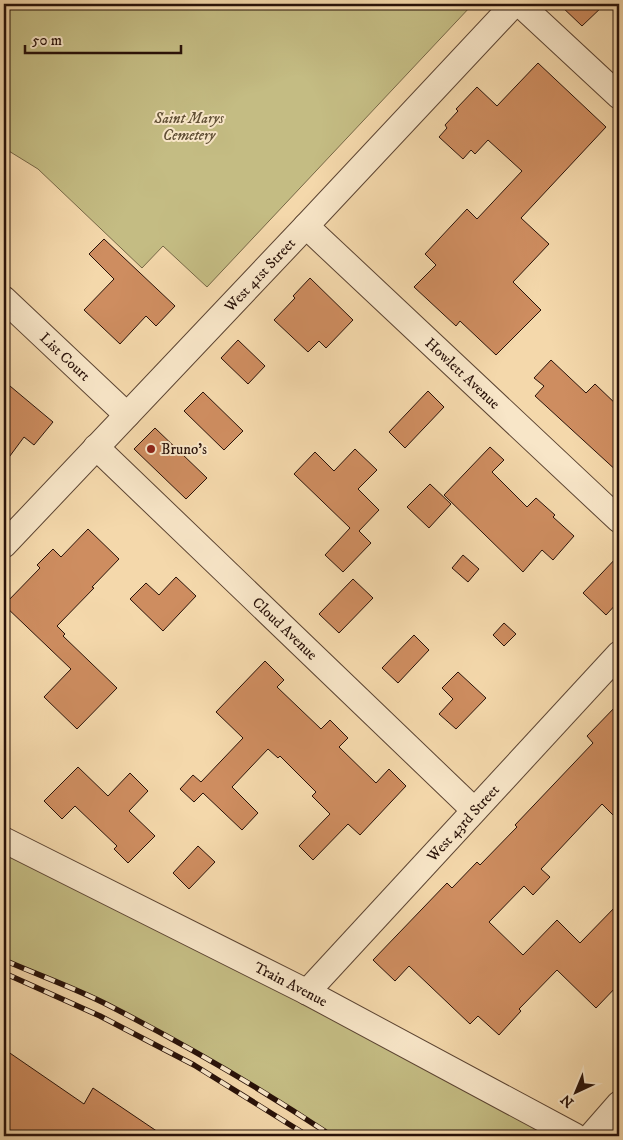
<svg xmlns="http://www.w3.org/2000/svg" width="623" height="1140" font-family="'IM FELL DW Pica',serif">
  <style>
    .green { fill: #c4bc83; stroke: #766746 }
    .building { fill: #ce8d60; stroke: #291209 }
    .lines { fill: none; stroke-linecap: round; stroke-linejoin: round }
    .minor-casing { stroke: #5c4432; stroke-width: 27 }
    .minor { stroke: #f8e6c8; stroke-width: 25 }
    .rail-casing { stroke: #291209; stroke-width: 5.5 }
    .rail { stroke: #f8e6c8; stroke-width: 4; stroke-dasharray: 11; stroke-linecap: butt }
    .poi-dot { fill: #8f2418; stroke: #f8e6c8; stroke-width: 2 }
    .labels { text-anchor: middle; stroke-width: 4; stroke-linejoin: round; paint-order: stroke }
    .park-label { font-size: 15px; font-style: italic; fill: #5f4e34; stroke: #f8e6c8 }
    .street-label { font-size: 15px; fill: #291209; stroke: #f8e6c8 }
    .poi-label { font-size: 15px; fill: #291209; stroke: #f8e6c8; text-anchor: start }
  </style>
  <rect width="100%" height="100%" fill="#f4d8ab"/>
  <filter id="stains"><feTurbulence type="fractalNoise" baseFrequency=".004" numOctaves="4"/><feColorMatrix values="0 0 0 0 .2 0 0 0 0 .09 0 0 0 0 .02 0 0 0 .5 -.17"/></filter>
  <radialGradient id="worn" r=".72"><stop offset=".6" stop-color="#630" stop-opacity="0"/><stop offset="1" stop-color="#630" stop-opacity=".3"/></radialGradient>
  <!-- green -->
  <path class="green" d="M4,4H469L471,6L207,287L163,246L142,268L38,169L4,148Z
    M4,842L575,1136H332L277,1100L192,1049L106,1004L4,960Z"/>
  <!-- building -->
  <path class="building" d="M559,4H605L582,26Z
    M538,63L606,127L521,218L549,244L513,282L541,310L496,355L460,321L456,326L414,287L436,265L425,254L467,209L477,219L522,171L488,140L475,154L471,150L463,159L439,137L447,128L445,125L458,111L456,109L477,87L497,106Z
    M104,239L175,306L156,326L146,316L120,344L84,310L114,279L89,254Z
    M310,278L353,320L326,348L319,341L308,352L274,320L295,298L293,296Z
    M238,340L265,366L248,384L221,358Z
    M551,360L586,393L595,384L619,407V473L535,396L544,386L534,378Z
    M4,381L53,422L34,445L24,437L4,464Z
    M428,391L444,407L405,448L389,432Z
    M203,392L243,431L224,450L184,411Z
    M155,428L207,478L186,499L134,449Z
    M490,447L504,460L492,472L527,507L536,498L555,515L553,517L574,536L553,560L542,550L523,572L444,495Z
    M355,449L377,470L358,489L379,510L359,531L371,543L343,572L325,555L350,528L294,474L315,452L334,471Z
    M430,484L451,504L429,528L407,507Z
    M88,529L119,559L92,587L94,588L57,626L65,634L63,636L117,688L77,729L44,697L71,669L4,605L40,568L37,565L53,549L61,557Z
    M463,555L479,569L468,582L452,568Z
    M619,555V601L606,615L583,593Z
    M176,577L196,596L163,631L130,599L146,583L159,595Z
    M353,579L373,598L339,633L319,614Z
    M504,623L516,634L504,646L493,635Z
    M414,635L429,650L398,683L382,668Z
    M265,661L284,680L277,687L321,729L330,720L348,738L339,747L376,783L389,769L406,786L360,835L348,824L313,860L299,846L330,814L312,796L316,792L280,756L278,758L268,749L232,787L258,813L242,830L203,793L194,802L180,789L193,775L201,782L243,738L216,712Z
    M458,672L486,698L456,729L439,714L453,699L442,688Z
    M619,703V821L602,804L541,869L550,877L533,895L524,886L489,922L523,955L557,920L580,943L619,903V984L596,1008L557,970L519,1009L521,1011L499,1035L478,1016L470,1024L409,966L395,981L373,960L447,883L452,888L477,862L480,865L517,827L515,825L593,743L587,736Z
    M78,767L108,796L130,773L148,791L129,811L155,836L128,863L114,849L117,846L75,806L62,819L44,801Z
    M198,846L215,862L189,889L173,873Z
    M4,1049L84,1104L93,1088L164,1136H4Z"/>
  <g class="lines">
    <defs>
      <g id="minor">
        <path d="M520,4L619,96"/>
        <path id="s1" d="M306,226L619,520"/>
        <path id="s2" d="M4,299L127,415"/>
        <path id="s3" d="M96,447L474,810"/>
        <path id="s4" d="M4,545L306,226L514,4"/>
        <path id="s5" d="M4,840L307,992L575,1136"/>
        <path id="s6" d="M307,992L619,654"/>
        <path d="M591,1136L619,1104"/>
      </g>
    </defs>
    <!-- minor casing -->
    <use href="#minor" class="minor-casing"/>
    <!-- minor -->
    <use href="#minor" class="minor"/>
    <defs>
      <path id="rail" d="M4,960C38,975 75,988 108,1005C186,1045 260,1088 332,1136
        M4,973L100,1016L194,1065L308,1136"/>
    </defs>
    <!-- rail casing -->
    <use href="#rail" class="rail-casing"/>
    <!-- rail -->
    <use href="#rail" class="rail"/>
  </g>
  <!-- markers -->
  <circle class="poi-dot" cx="151" cy="449" r="5"/>
  <g class="labels">
    <!-- park labels -->
    <g class="park-label">
      <text x="189" y="123">Saint Marys<tspan x="189" dy="17">Cemetery</tspan></text>
    </g>
    <!-- street labels -->
    <g class="street-label">
      <text dy="5" stroke="none"><textPath href="#s4" startOffset="372">West 41st Street</textPath></text>
      <text dy="5" stroke="none"><textPath href="#s2" startOffset="84">List Court</textPath></text>
      <text dy="5" stroke="none"><textPath href="#s1" startOffset="215">Howlett Avenue</textPath></text>
      <text dy="5" stroke="none"><textPath href="#s3" startOffset="262">Cloud Avenue</textPath></text>
      <text dy="5" stroke="none"><textPath href="#s6" startOffset="230">West 43rd Street</textPath></text>
      <text dy="5" stroke="none"><textPath href="#s5" startOffset="321">Train Avenue</textPath></text>
    </g>
    <!-- poi labels -->
    <g class="poi-label">
      <text x="161" y="454">Bruno's</text>
    </g>
  </g>
  <!-- margin -->
  <rect width="623" height="1140" fill="none" stroke="#f4d8ab" stroke-width="20"/>
  <rect x="5" y="5" width="613" height="1130" fill="none" stroke="#291209" stroke-width="2.5"/>
  <rect x="10" y="10" width="603" height="1120" fill="none" stroke="#291209"/>
  <!-- north arrow -->
  <g transform="translate(576 1092) rotate(224)" stroke="#f8e6c8" stroke-width="4" paint-order="stroke">
  <path d="M0-4L9 19L0 12L-9 19Z" fill="#291209"/>
  <text y="-8" font-size="14" font-weight="bold" text-anchor="middle" fill="#291209">N</text>
  </g>
  <!-- scale -->
  <path d="M25 45v8h156v-8" fill="none" stroke="#291209" stroke-width="2.5"/>
  <text x="32" y="45" font-size="15" fill="#291209" stroke="#f8e6c8" stroke-width="4" paint-order="stroke">50 m</text>
  <rect width="100%" height="100%" filter="url(#stains)"/>
  <rect width="100%" height="100%" fill="url(#worn)"/>
</svg>
